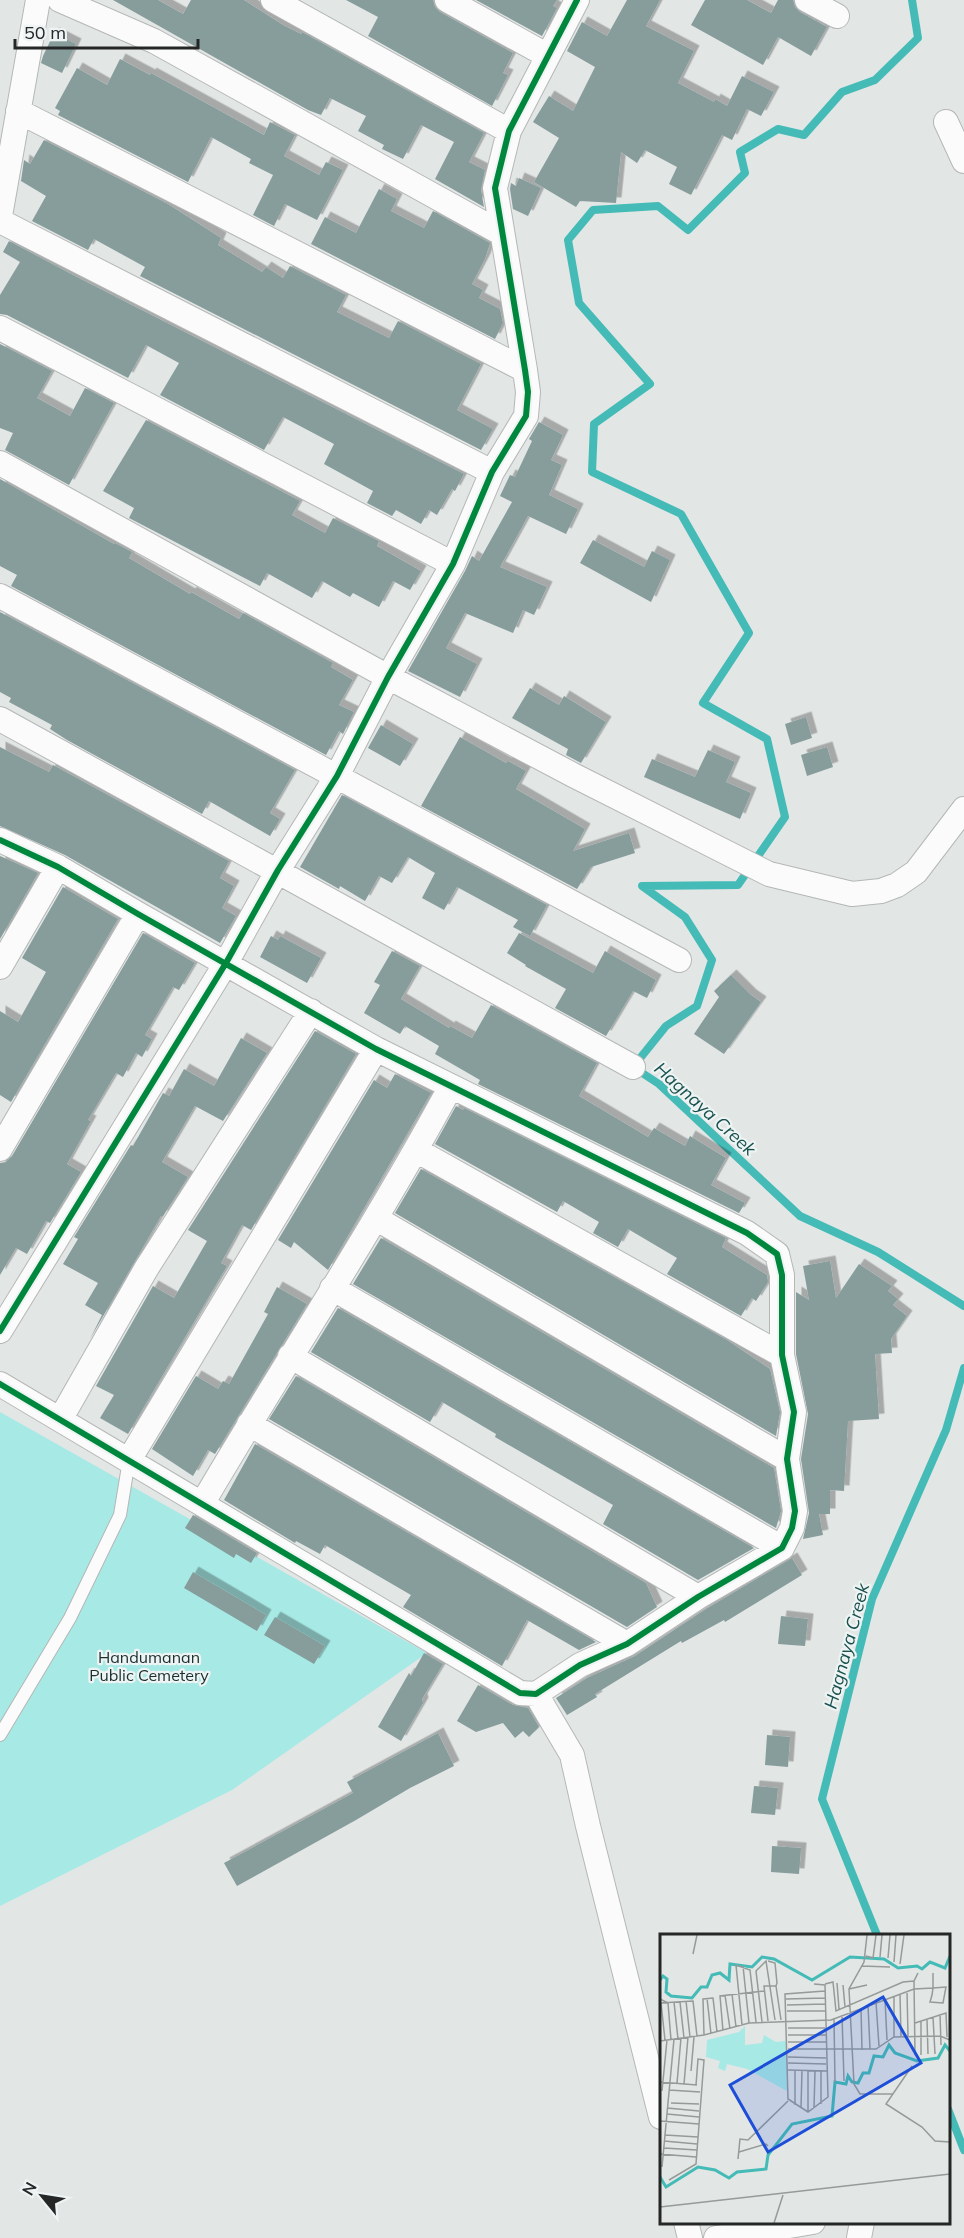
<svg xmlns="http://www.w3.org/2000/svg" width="964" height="2238" font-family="Mulish,sans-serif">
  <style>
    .green { fill: #a7e9e5 }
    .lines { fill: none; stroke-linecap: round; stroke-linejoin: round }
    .stream { stroke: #44bbb6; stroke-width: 8 }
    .building { fill: #869d9c; filter: url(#shadow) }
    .service-casing { stroke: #b5b7b7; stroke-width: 14 }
    .minor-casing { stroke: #b5b7b7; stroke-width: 26 }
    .service { stroke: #fbfbfb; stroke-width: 12 }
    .minor { stroke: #fbfbfb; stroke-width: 24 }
    .cycleway-casing { stroke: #eef4f3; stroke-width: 10 }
    .cycleway { stroke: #00873e; stroke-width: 6 }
    .labels { text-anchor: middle; stroke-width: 4.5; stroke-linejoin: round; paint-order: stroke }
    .park-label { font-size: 16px; fill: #182f2d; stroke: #eef4f3 }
    .water-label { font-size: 18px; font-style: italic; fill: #18514e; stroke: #eef4f3 }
    .inset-river { fill: none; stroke: #44bbb6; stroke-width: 3 }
    .inset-road { fill: none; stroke: #969a99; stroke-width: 1.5 }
    .view { fill: #1d4ed8; fill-opacity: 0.15; stroke: #1d4ed8; stroke-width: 3 }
    .inset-edge { fill: none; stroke: #252727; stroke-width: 3 }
  </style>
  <defs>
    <filter id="shadow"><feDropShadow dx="5.5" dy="-5.5" stdDeviation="0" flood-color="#0004"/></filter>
  </defs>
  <rect width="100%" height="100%" fill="#e2e6e5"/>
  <!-- green -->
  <path class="green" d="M0,1412L427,1653L232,1790L0,1906Z"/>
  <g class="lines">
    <!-- stream -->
    <path class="stream" d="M912,0L918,38L875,80L842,92L804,135L778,129L740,152L745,173L688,230L658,206L593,210L568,240L579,303L650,384L594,424L592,472L681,514L749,633L703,703L767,739L785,817L738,885L642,886L685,917L712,960L697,1006L666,1026L633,1067L659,1084L800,1216L878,1252L964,1306
      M877,1935L822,1799L872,1599L946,1430L964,1368
      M948,2109L964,2150"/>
  </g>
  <!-- building -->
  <path class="building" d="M113,0H158L183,14L191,0H244L283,25L301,34L302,32L484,133L469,162L485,170L481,190L484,207L435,179L454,142L421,125L403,159L382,149L384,145L358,131L366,116L330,98L321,115L308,110Z
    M346,0H433L435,7L440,12L513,53L503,73L508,75L492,106L368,36L378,17Z
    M476,0H557L553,6L557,8L542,36Z
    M627,0H660L646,26L694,51L678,83L714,102L715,99L727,106L742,76L774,92L761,116L747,109L732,140L722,135L691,195L669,184L677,167L645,150L637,163L621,152L616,203L580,201L576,207L534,182L559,138L533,122L549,96L573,111L595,67L567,51L582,22L607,36Z
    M705,0H747L771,13L778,0H793L795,7L800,12L827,27L811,56L778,37L763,65L691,25Z
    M54,33L76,44L62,73L41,63L43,56Z
    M120,59L150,75L151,73L264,135L270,122L295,135L284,156L319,175L326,162L343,170L317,220L285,204L274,226L253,215L273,175L249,163L251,159L211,137L188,182L58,115L60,111L55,108L77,68L107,85Z
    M44,140L168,204L221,238L218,245L262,272L266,267L283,278L290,266L346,295L337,312L389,338L398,321L481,364L457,410L493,429L481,450L140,276L145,267L94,239L88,250L32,221L46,196L21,181L24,160L30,164Z
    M519,178L541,188L528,216L513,209L510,189L511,183L516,186Z
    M379,189L397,199L391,211L424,228L433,211L490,243L485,259L472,284L483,290L479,298L500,309L503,323L495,339L311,244L325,217L356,233Z
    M9,241L73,275L464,474L455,491L452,489L437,515L429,510L421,524L396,510L392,516L367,503L373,491L324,464L334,444L283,417L264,450L160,395L179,363L146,345L128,378L7,315L0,314V295L20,262L3,252Z
    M0,344L52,371L37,398L70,416L85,388L114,403L69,485L5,450L13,433L0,428Z
    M146,420L300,501L292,515L325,533L333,518L379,541L377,546L421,571L410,590L393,581L379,607L353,593L350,597L322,581L312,598L267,573L260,586L129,518L134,508L103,491Z
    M539,422L563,435L551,460L562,465L549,495L578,509L566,534L528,516L500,567L547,587L534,615L523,610L513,633L465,613L446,648L477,664L460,697L408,671L465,571L472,556L479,561L512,502L500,496L510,475L515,477L532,441L529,439Z
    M0,479L114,544L115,543L132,552L129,558L190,594L191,592L239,619L243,613L333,663L331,667L353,680L339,705L354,712L343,734L339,731L326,755L11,586L17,575L0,566Z
    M593,540L644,567L652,551L670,560L651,602L580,563Z
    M0,612L295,770L270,813L280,819L270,836L209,801L202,814L67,740L50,729L52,725L9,702L11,698L0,692Z
    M530,688L559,705L564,696L606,722L581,763L566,755L568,749L512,718Z
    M806,717L812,738L791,745L785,724Z
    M381,725L413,744L400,766L368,748Z
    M460,737L506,763L508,761L526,771L516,789L585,829L573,851L629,833L635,853L591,867L577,889L421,806Z
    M0,747L49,772L53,765L229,861L220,878L234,886L222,908L236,916L220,943L65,855L0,826Z
    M827,747L833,767L807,776L801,755Z
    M708,750L735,762L726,782L751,793L740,819L644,777L652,759L695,777Z
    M342,795L547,905L530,936L513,927L518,920L457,887L444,910L422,898L435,873L408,857L392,883L379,876L365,901L340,886L339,889L300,867Z
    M0,856L38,873L0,939Z
    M63,887L118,919L11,1102L0,1095V1011L18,1022L46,972L22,958Z
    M143,933L195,963L179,990L173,987L145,1035L152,1039L142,1057L136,1053L123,1077L116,1073L88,1120L91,1121L67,1164L81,1172L50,1223L46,1221L27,1254L16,1248L0,1275V1163L6,1162L12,1156Z
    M519,933L593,973L605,951L656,980L647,998L633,991L606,1036L555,1008L566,989L525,966L526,965L507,953Z
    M271,936L278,940L280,936L321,958L307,983L260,957Z
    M392,951L420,966L401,999L449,1028L450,1026L472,1038L491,1005L597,1063L579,1096L648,1137L654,1128L685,1146L690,1136L726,1158L711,1185L745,1203L739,1213L478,1084L480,1080L435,1054L439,1046L405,1026L400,1034L364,1013L380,985L374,982Z
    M731,975L751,995L761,1002L724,1054L694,1034L719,997L714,991Z
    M315,1031L356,1054L251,1230L242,1225L221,1263L227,1266L128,1434L100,1418L114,1395L96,1386L153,1286L174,1298L207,1241L188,1230Z
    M241,1038L267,1053L223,1121L195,1106L162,1162L188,1177L163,1216H161L90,1339L102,1315L85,1305L98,1283L63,1264L78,1239L74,1237L131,1145L133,1146L163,1093L169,1096L184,1069L214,1086Z
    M395,1074L431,1093L328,1270L294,1242L291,1248L278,1240L374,1080L387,1088Z
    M456,1106L463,1110L464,1108L726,1238L722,1247L767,1275L768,1282L756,1301L752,1298L741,1316L667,1274L677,1258L628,1229L618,1247L593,1233L599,1222L563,1201L557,1212L435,1144Z
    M421,1169L727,1340L770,1369L780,1412L776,1436L395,1213Z
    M381,1238L774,1468L781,1511L776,1528L353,1284Z
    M830,1261L836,1298L859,1264L892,1286L888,1291L898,1299L893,1305L907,1316L891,1339L892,1353L875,1354L879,1419L848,1421L844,1491L830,1490V1514H819L823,1535L803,1539L809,1513L801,1459L808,1414L796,1354V1292L809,1300L803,1266Z
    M277,1287L307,1304L215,1454L208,1450L193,1476L152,1449L196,1376L218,1389L223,1381L229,1384L268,1314L264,1312Z
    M338,1308L754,1548L698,1580L603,1524L613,1505L495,1437L496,1434L442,1402L430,1422L311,1352Z
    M296,1376L646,1583L657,1607L627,1627L269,1419Z
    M255,1444L596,1642L579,1650L527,1620L502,1666L403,1607L411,1595L325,1545L320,1554L296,1541L295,1543L224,1500Z
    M193,1515L257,1553L251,1563L236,1554L234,1558L185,1528Z
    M792,1558L802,1575L725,1622L724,1620L682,1643L681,1641L595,1694L597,1697L567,1715L556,1698L587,1678L635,1656L706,1609Z
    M193,1572L266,1615L257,1631L184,1588Z
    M781,1616L808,1619L805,1646L778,1644Z
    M275,1617L325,1646L314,1664L264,1635Z
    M424,1653L443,1664L422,1699L423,1703L401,1741L378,1727L409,1673L411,1676Z
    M478,1685L513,1705L528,1708L539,1727L529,1737L523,1731L515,1738L503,1723L476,1732L457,1721Z
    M438,1733L454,1766L410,1788L356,1820L237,1886L224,1863L353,1793L347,1782Z
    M767,1735L790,1737L788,1767L765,1765Z
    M754,1786L778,1788L775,1815L751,1813Z
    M772,1846L801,1848L799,1874L771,1872Z"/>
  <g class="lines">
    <defs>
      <path id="service" d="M0,1735L70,1618L120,1515L129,1460"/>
      <path id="minor" d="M60,0L154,41L501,233
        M273,0L509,131
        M447,0L548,56
        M807,0L837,16
        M18,111L525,370
        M946,122L964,161
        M0,216L38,0
        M0,221L492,472
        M0,328L453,564
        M0,463L388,677L573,775L769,874L852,894L881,891L897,885L916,872L964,809
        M0,596L679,960
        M0,719L633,1067
        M0,840L58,867L138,914L376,1049L747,1233L777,1254L782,1275V1355L794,1412L787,1459L795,1511L792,1528L782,1548L698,1597L627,1644L580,1665L536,1694L520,1693L0,1384
        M0,967L58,867
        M0,1149L138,914
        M416,1150L782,1355
        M377,1219L787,1459
        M332,1288L782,1548
        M0,1331L226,963L278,870L337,776L388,677L453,564L492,472L526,416L528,392L525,370L495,188L509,131L577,0
        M290,1356L698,1597
        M61,1418L146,1269L311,1011
        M249,1424L627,1644
        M129,1460L376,1049
        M202,1504C284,1364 374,1229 451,1086
        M536,1694L572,1755L588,1826L661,2117
        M686,2222L690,2238
        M716,2238L813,2222
        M859,2238L862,2222"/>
    </defs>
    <!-- service casing -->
    <use href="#service" class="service-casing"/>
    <!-- minor casing -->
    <use href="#minor" class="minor-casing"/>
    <!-- service -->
    <use href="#service" class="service"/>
    <!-- minor -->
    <use href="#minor" class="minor"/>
    <defs>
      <path id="cycleway" d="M0,840L58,867L138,914L376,1049L747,1233L777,1254L782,1275V1355L794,1412L787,1459L795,1511L792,1528L782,1548L698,1597L627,1644L580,1665L536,1694L520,1693L0,1384
        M0,1331L226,963L278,870L337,776L388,677L453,564L492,472L526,416L528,392L525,370L495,188L509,131L577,0"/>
    </defs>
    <!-- cycleway casing -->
    <use href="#cycleway" class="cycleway-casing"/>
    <!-- cycleway -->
    <use href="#cycleway" class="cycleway"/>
  </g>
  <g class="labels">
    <!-- park labels -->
    <g class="park-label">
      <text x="149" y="1663">Handumanan<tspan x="149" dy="18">Public Cemetery</tspan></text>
    </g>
    <!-- water labels -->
    <g class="water-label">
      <text transform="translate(705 1109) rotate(42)" y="6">Hagnaya Creek</text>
      <text transform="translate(847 1646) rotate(-75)" y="6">Hagnaya Creek</text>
    </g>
  </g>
  <!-- overview -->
  <g transform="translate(660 1934)">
    <rect width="290" height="290" fill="#e2e6e5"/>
    <path d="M85,92V111L102,109L104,101L116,108L126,107L127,157L87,135L67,130L65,137L58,134L60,127L46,123L47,106L79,98Z" fill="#a7e9e5"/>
    <path class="inset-river" d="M0,46L3,42L7,45L6,58L11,62L32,64L41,53H47L52,41L60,39L69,46L70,30L92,33L102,23L114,25L152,46L190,23L224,25L238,34L257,32L262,35L270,28L285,34L290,22M0,243L6,253L38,233L55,236L69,244L77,238L106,235L108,221L132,190L172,182L175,148L186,150L188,142L192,148L198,149L203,139H209L214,122L223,123L229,111L235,119L257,127L278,124L285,111L290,117"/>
    <path class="inset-road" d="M207,1L204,28L189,55L194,150L200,160H233M33,20L37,1M206,22L213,24L216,1M220,23L222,1M228,24L230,1M234,28L236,1M240,30L244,1M83,32L89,89M202,32L230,33M177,49L179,75M154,50L165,51L168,163L148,178L128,165L125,60L165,57M165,50L173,48L176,77L243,48L254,47M183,51L185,73M116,52L121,86M189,55L207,51M247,57L248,102M72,60L76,93M240,60L241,102M65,61L70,95M234,62V103M47,64L51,100M0,65L8,69L11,106M126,65L165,64M225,65L227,106M26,67L30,103M14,68L18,105M20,68L24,104M216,68L219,112M0,69L33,67L37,102M1,69L5,106M127,71L165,70M208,71L210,115M201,74L202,116M127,77H165M280,80L281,111M182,81L184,147M273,83L275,120M174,85L175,148M267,85L268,120M108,87L104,52H116L117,49L115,29L108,27M261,87V121M102,88L96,37L106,27L115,86M255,89L286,79L287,103M82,91L76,31L90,36L96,88M128,94H165M63,97L60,62L105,57M44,101L43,65L53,64L57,98M128,101H166M0,107L44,101L89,89L171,86L254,55L273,54L286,53L283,69L270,68L272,61L273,54V39M128,108H166M128,115H216L234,103L280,102L290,106M255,121L254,47L258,39M128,123L166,124M128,129L166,130M252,132L226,170L262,193L275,207L290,208M128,136L167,137M31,137L34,103M161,137V170M0,148L37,151M17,149L21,104M24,150L28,103M9,156L40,158M2,157L7,106M11,169L39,170M135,171V136M7,174L39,177M141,174L142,136M154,174L155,137M148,178V136M7,180L39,183M0,187L39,190M5,201L38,203M4,207L37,210M4,214L37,216M79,218L106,210L108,212M0,220L36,223M78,225L80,205L88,206L128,167M2,233L14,105M9,246L36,230L44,126L38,125L36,151M0,273L290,240M114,289L123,261"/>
    <path class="view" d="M223,63L261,129L108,218L70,151Z"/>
    <rect width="290" height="290" class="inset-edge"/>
  </g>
  <!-- north arrow -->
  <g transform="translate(42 2196) rotate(300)" stroke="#eef4f3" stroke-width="4.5" paint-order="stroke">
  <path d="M0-4.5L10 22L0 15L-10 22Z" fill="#252727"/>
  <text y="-9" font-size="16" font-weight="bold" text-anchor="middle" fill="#252727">N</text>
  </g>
  <!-- scale -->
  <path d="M15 39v9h183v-9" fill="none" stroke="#252727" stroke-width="3"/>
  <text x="24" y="39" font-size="18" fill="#252727" stroke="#eef4f3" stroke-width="4.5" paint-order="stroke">50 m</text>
</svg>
